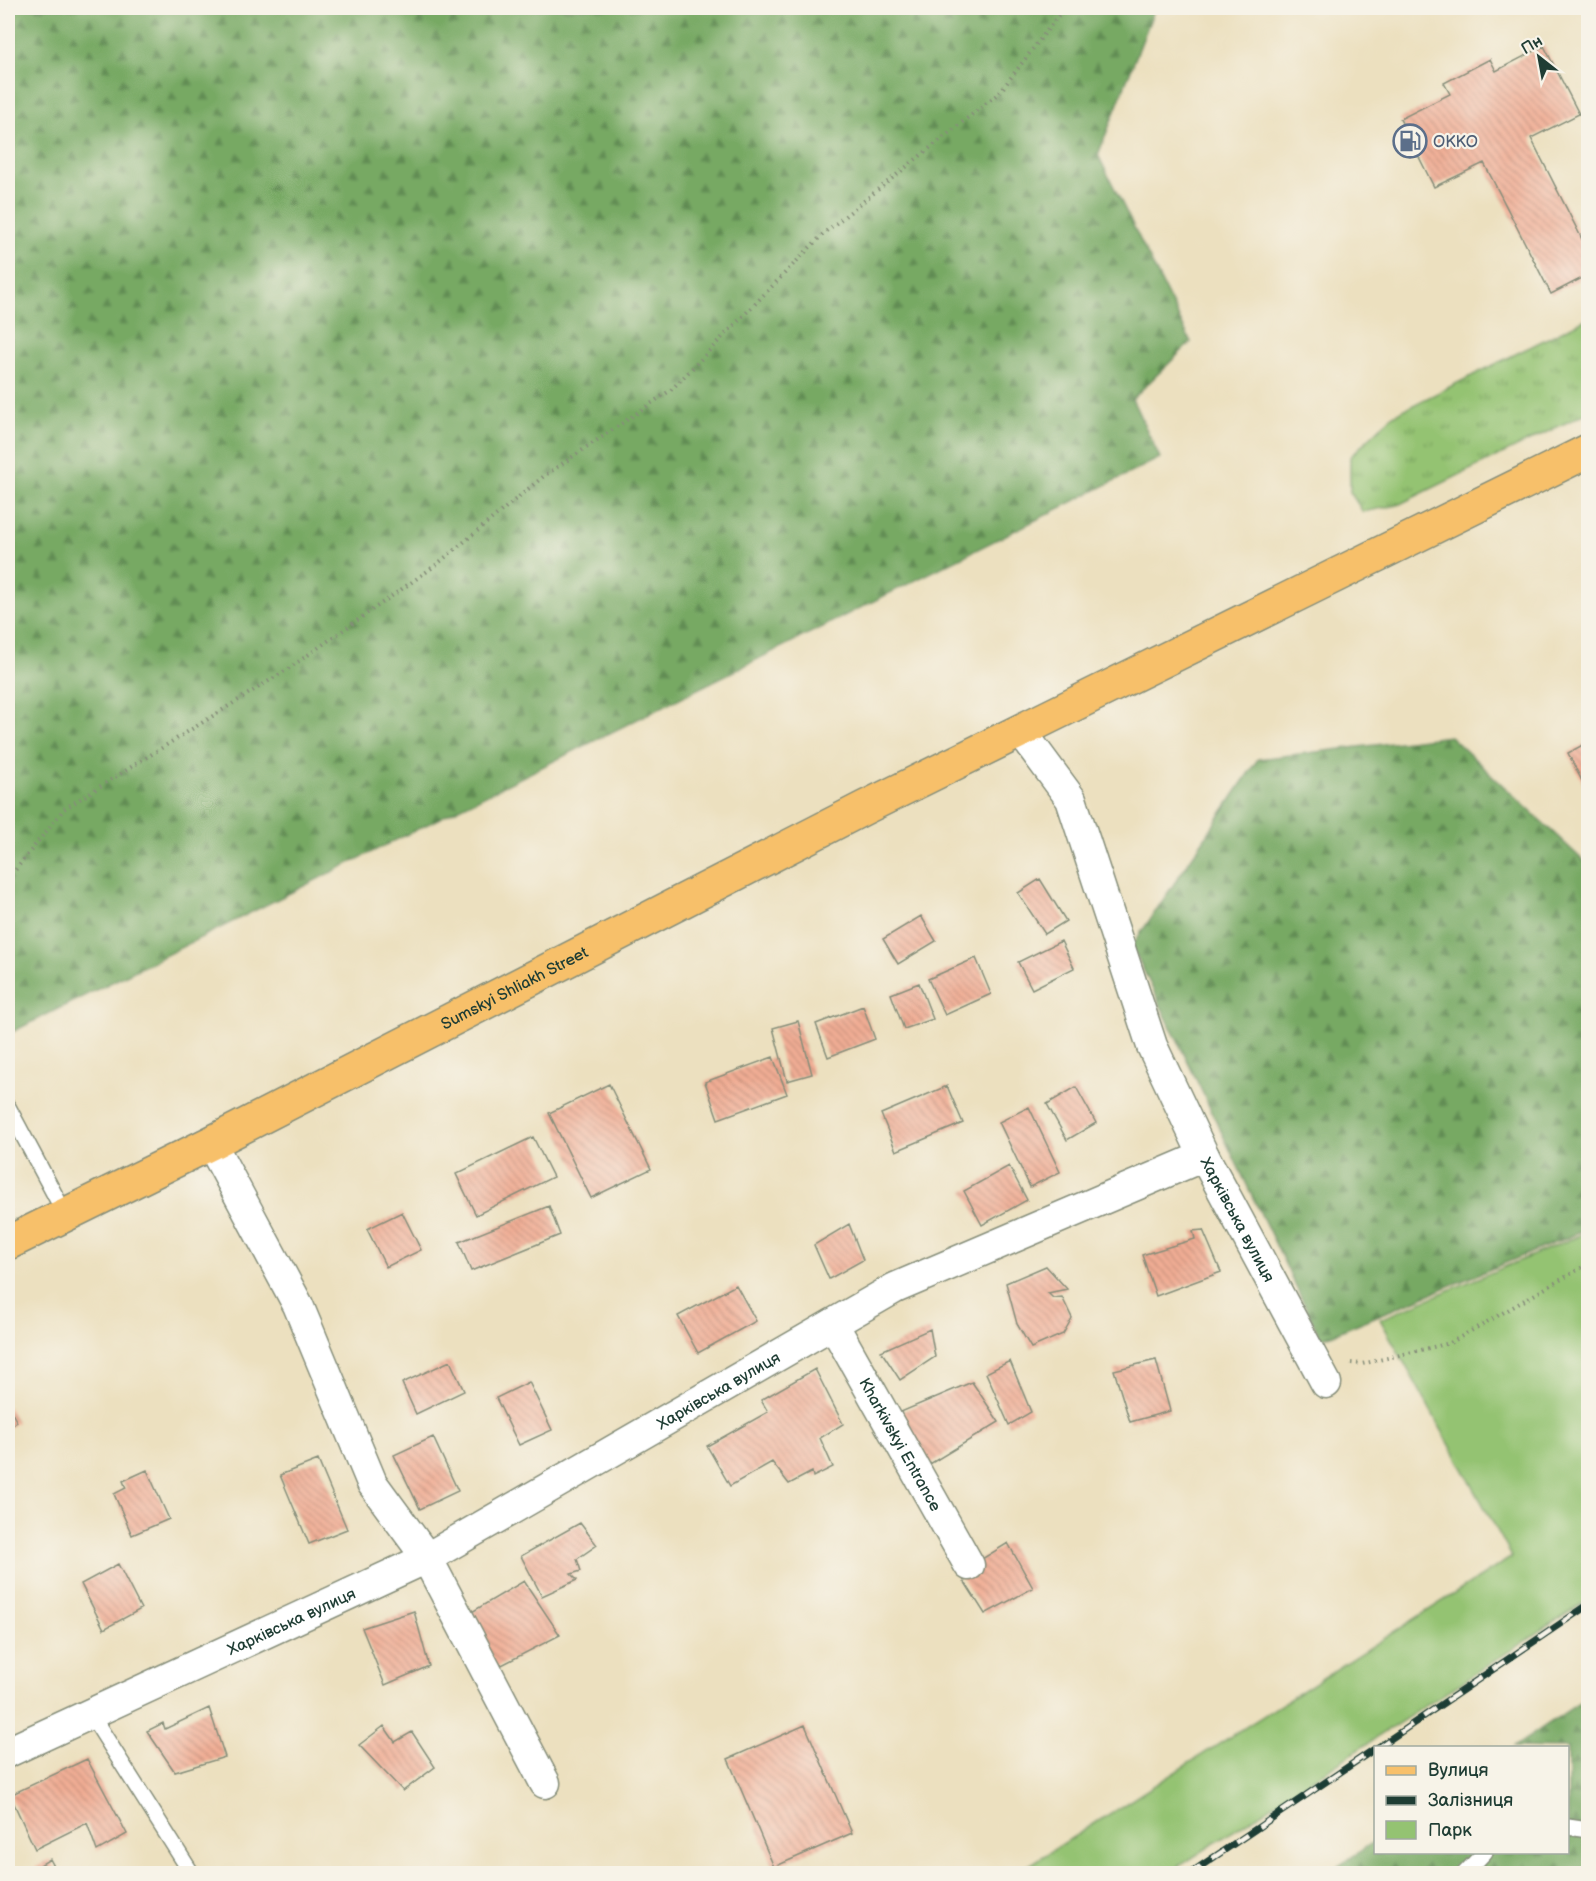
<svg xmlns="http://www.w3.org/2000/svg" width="1596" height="1881" font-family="'Balsamiq Sans',sans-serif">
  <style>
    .grass { fill: url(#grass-tufts); stroke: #5a8053; stroke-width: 1.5 }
    .forest { fill: url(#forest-firs); stroke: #4b734c; stroke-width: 1.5 }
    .park { fill: #94c372; stroke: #5a8053; stroke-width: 1.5 }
    .building { fill: url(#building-back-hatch) }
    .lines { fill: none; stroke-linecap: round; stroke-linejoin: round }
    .service-casing { stroke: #868e7a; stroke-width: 18 }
    .minor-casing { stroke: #868e7a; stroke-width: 33 }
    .primary-casing { stroke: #868e7a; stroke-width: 36 }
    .path { stroke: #868e7a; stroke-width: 4; stroke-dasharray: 1.5 4.5; stroke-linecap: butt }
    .service { stroke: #fff; stroke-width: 15 }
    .minor { stroke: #fff; stroke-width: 30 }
    .primary { stroke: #f7c06b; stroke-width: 33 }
    .rail-casing { stroke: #1f3d34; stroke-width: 7 }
    .rail { stroke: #f7f3e8; stroke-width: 4.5; stroke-dasharray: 14; stroke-linecap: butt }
    .labels { text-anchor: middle; stroke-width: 4.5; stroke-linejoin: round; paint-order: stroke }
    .service-label { font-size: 16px; fill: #4e5e75; stroke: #f7f3e8; text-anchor: start }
    .street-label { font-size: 16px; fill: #1f3d34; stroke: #f7f3e8 }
  </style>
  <defs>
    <pattern id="grass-tufts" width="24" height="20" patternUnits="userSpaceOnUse" patternTransform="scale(1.5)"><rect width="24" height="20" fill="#94c372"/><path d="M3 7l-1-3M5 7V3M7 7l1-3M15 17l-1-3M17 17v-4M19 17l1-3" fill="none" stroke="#78a05e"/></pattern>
    <pattern id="forest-firs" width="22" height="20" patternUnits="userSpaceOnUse" patternTransform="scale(1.5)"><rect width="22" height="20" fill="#77a964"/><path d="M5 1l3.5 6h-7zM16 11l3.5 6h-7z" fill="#618b53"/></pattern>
    <pattern id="building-back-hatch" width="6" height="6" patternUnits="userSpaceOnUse" patternTransform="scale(1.5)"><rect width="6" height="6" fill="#f1ad94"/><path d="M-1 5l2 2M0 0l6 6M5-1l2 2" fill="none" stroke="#c38e7a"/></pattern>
  </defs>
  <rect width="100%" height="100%" fill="#f7f3e8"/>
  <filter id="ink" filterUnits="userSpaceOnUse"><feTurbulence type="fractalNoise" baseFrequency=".0167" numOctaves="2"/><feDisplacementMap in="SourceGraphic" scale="12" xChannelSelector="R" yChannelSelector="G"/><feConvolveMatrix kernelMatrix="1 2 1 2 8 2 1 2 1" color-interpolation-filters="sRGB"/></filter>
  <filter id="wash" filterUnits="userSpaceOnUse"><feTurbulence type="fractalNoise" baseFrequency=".008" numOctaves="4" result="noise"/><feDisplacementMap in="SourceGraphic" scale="24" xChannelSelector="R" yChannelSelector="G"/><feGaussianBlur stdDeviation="1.35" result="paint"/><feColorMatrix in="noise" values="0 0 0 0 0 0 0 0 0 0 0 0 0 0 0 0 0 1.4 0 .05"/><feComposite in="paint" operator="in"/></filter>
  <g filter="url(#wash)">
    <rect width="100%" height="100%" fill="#ece0bf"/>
    <!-- grass -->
    <path class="grass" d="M1588,318V412L1398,505L1363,512L1350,492V457L1393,415Z"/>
    <!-- forest -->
    <path class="forest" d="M8,8H1158L1154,10L1098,155L1191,342L1132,399L1160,458L8,1034Z
      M1450,736L1588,865V1229L1321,1339L1132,946L1258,759Z
      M1588,1697V1871L1583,1874H1327L1375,1841L1376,1852H1568V1748L1514,1747Z"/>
    <!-- park -->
    <path class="park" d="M1588,1232V1600L1169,1873H1017L1512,1557L1380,1319Z"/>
    <g id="blocks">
      <!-- building -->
      <path class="building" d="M1544,46L1579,114L1531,138L1588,251V275L1551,294L1484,163L1434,187L1400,119L1450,94L1444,83L1490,59L1496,71Z
        M1588,742V793L1568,753Z
        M1040,879L1066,921L1045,934L1018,893Z
        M921,916L936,941L898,964L883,939Z
        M1061,941L1074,968L1032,989L1018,962Z
        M976,958L991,994L945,1015L928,979Z
        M919,983L933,1019L904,1029L891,994Z
        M863,1006L875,1039L828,1057L816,1024Z
        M798,1021L812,1074L787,1081L773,1028Z
        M773,1057L787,1094L718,1119L705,1082Z
        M609,1084L651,1169L591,1198L549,1113Z
        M947,1086L963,1123L896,1151L881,1114Z
        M1076,1087L1096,1123L1067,1140L1047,1104Z
        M1029,1107L1060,1172L1030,1187L999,1122Z
        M533,1137L553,1177L476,1215L456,1174Z
        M1009,1166L1027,1200L982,1225L964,1191Z
        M549,1206L560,1235L471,1271L459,1242Z
        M402,1212L421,1250L386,1267L367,1229Z
        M849,1224L863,1260L829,1279L814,1245Z
        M1203,1230L1221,1272L1156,1296L1142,1255L1195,1239L1193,1231Z
        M1046,1266L1067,1289L1048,1293L1053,1298L1062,1297L1072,1318L1063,1334L1031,1348L1017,1324L1006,1283Z
        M736,1285L756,1321L698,1353L678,1316Z
        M930,1329L935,1357L900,1380L881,1351Z
        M1156,1360L1170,1411L1130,1422L1114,1370Z
        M450,1361L464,1391L416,1414L402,1383Z
        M1010,1361L1031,1412L1009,1425L986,1373Z
        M815,1369L843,1424L820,1438L833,1467L813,1477L812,1472L789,1484L772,1462L730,1486L707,1446L768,1412L761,1400Z
        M529,1382L552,1430L519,1445L496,1398Z
        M972,1382L999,1422L925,1467L896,1414Z
        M8,1406L17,1422L8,1428Z
        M433,1437L458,1491L420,1509L394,1455Z
        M318,1460L347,1529L309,1544L280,1475Z
        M147,1470L169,1519L132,1535L114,1494L126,1488L123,1481Z
        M580,1523L597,1545L577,1559L581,1571L571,1574L577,1580L542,1596L521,1556Z
        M1008,1543L1033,1588L985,1614L959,1573Z
        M118,1564L141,1609L104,1629L81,1584Z
        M524,1581L560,1635L496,1668L470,1613Z
        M414,1611L429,1666L385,1685L362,1628Z
        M209,1708L225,1757L175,1772L147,1731L163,1723L165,1729Z
        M805,1725L852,1833L774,1867L728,1759Z
        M384,1726L395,1742L412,1732L435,1767L403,1791L359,1745Z
        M87,1759L127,1834L97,1851L87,1823L35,1849L10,1795Z
        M50,1859L58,1874H25Z"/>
    </g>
  </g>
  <g filter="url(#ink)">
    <use href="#blocks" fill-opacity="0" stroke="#868e7a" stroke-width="1.5"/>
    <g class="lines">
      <defs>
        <path id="service" d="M8,1107L65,1214
          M90,1713L192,1874
          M1568,1827L1588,1830
          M1464,1874L1485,1852"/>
        <g id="minor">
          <path d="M1020,730L1071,799L1152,1046L1204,1156"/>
          <path d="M211,1143L298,1305L372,1483L427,1558L545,1783"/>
          <path id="s1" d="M833,1324L969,1565"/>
          <path id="s2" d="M8,1752L427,1558L895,1288L1204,1156L1326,1383"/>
        </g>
        <g id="primary">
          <path id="s3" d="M8,1243L211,1143L864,808L1588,451"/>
        </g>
      </defs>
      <!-- service casing -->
      <use href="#service" class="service-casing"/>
      <!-- minor casing -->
      <use href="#minor" class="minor-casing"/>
      <!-- primary casing -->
      <use href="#primary" class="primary-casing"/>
      <!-- path -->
      <path class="path" d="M8,879L64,809L288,669L436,565L544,476L671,390L825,232L1000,92L1064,8
        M1351,1363L1362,1364L1450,1343L1588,1264"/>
      <!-- service -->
      <use href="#service" class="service"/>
      <!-- minor -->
      <use href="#minor" class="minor"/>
      <!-- primary -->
      <use href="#primary" class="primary"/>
      <defs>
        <path id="rail" d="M1377,1748L1588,1605
          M1189,1874L1376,1748"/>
      </defs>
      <!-- rail casing -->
      <use href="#rail" class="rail-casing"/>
      <!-- rail -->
      <use href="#rail" class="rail"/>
    </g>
  </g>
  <!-- icons -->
  <defs>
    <symbol id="fuel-ring" viewBox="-11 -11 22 22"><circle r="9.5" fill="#f7f3e8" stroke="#5c6f8a" stroke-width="1.5"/><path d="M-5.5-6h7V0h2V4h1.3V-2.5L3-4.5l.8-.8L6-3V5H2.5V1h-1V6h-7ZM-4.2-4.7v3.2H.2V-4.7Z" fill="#5c6f8a"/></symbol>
  </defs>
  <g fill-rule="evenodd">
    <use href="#fuel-ring" x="1391" y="122" width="38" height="38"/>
  </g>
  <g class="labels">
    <!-- service labels -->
    <g class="service-label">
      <text x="1433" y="147">OKKO</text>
    </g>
    <!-- street labels -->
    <g class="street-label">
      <text dy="6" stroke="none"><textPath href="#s3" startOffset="567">Sumskyi Shliakh Street</textPath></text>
      <text dy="6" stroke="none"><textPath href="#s2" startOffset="1410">Харківська вулиця</textPath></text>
      <text dy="6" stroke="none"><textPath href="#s2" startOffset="798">Харківська вулиця</textPath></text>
      <text dy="6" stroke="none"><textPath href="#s1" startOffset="138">Kharkivskyi Entrance</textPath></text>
      <text dy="6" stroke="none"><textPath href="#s2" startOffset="312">Харківська вулиця</textPath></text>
    </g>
  </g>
  <!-- margin -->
  <rect width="1596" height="1881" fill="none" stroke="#f7f3e8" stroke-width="30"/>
  <!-- legend -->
  <rect x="1374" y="1746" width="195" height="108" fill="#f7f3e8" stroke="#a1aaa0" stroke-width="1.5"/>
  <rect x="1386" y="1766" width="30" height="9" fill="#f7c06b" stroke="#a1aaa0" stroke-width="1.5"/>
  <text x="1428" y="1776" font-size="18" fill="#1f3d34">Вулиця</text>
  <rect x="1386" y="1796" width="30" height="9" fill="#1f3d34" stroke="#a1aaa0" stroke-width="1.5"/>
  <text x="1428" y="1806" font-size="18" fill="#1f3d34">Залізниця</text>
  <rect x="1386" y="1821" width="30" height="18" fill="#94c372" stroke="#a1aaa0" stroke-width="1.5"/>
  <text x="1428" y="1836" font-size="18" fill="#1f3d34">Парк</text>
  <!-- north arrow -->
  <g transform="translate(1539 57) rotate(329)" stroke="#f7f3e8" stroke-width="4.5" paint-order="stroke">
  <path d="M0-4.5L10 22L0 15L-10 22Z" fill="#1f3d34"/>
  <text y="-9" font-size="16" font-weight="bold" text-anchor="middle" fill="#1f3d34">Пн</text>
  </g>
</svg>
